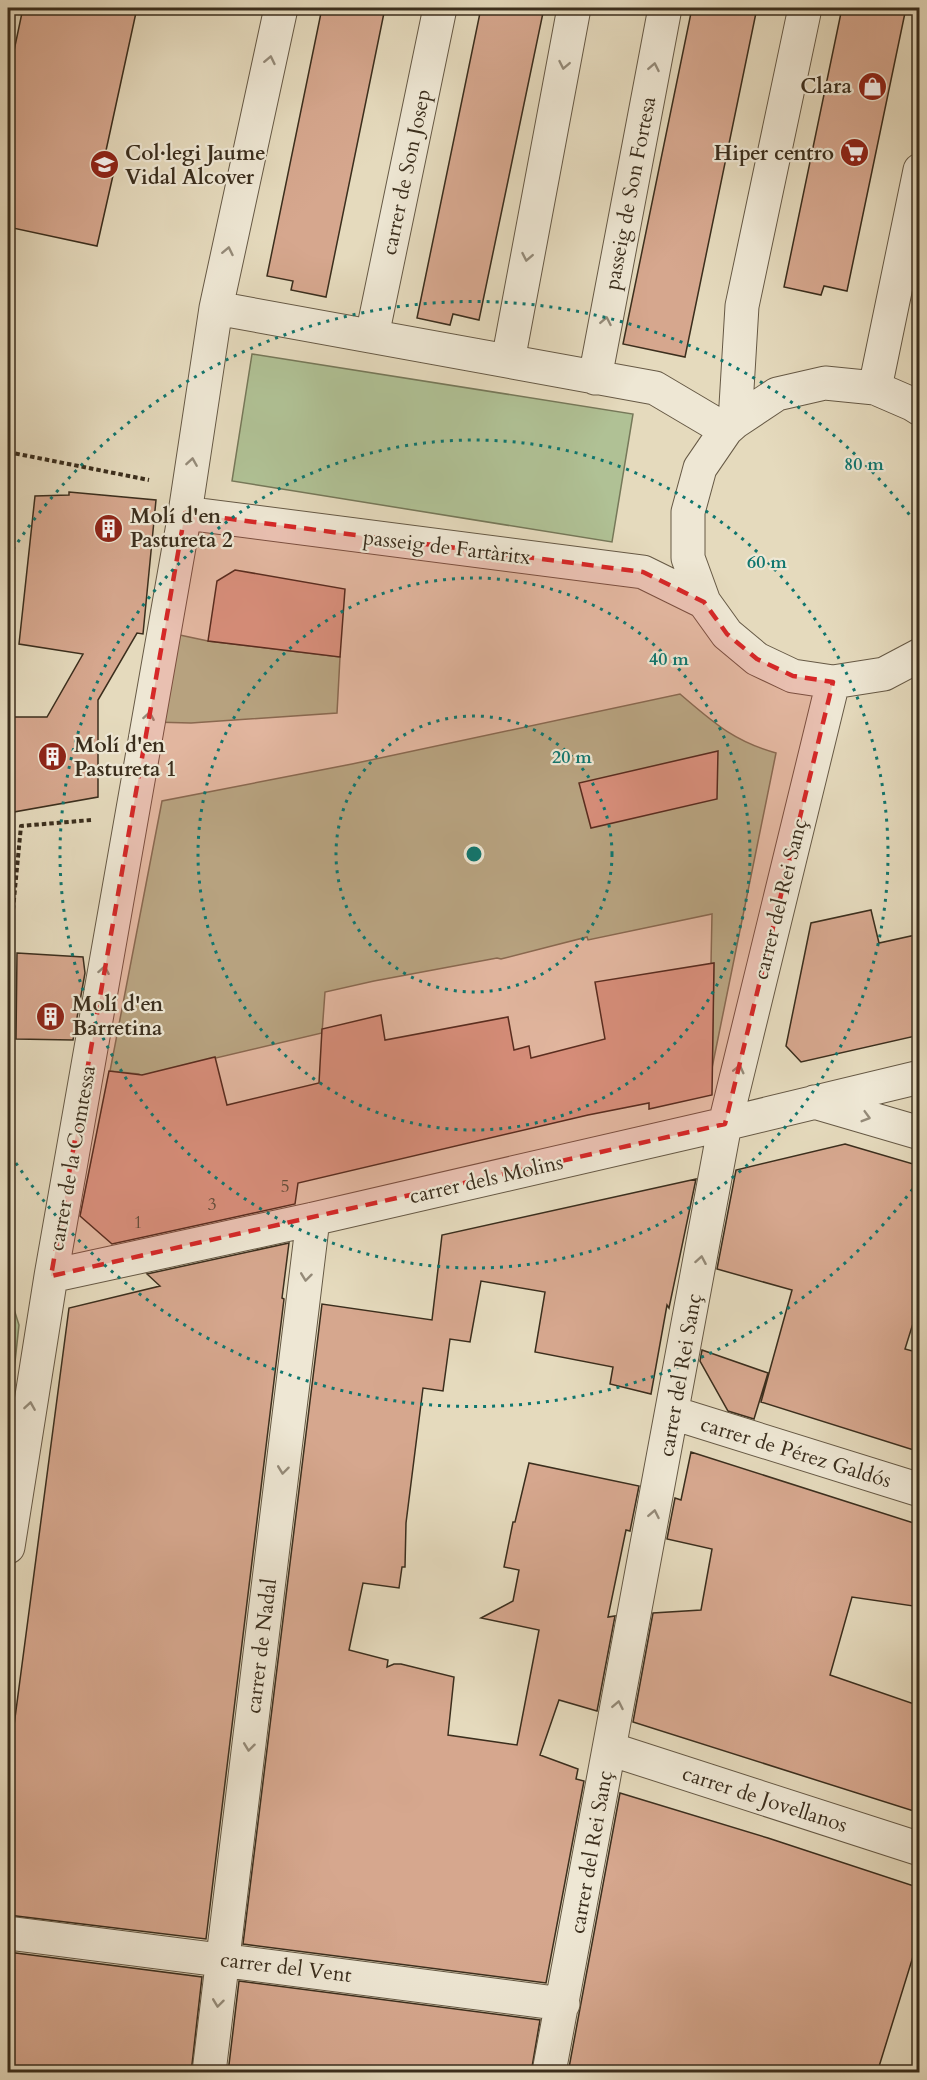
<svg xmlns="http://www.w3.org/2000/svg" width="927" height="2080" font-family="Cardo,serif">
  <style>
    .green { fill: #b0c195; stroke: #767859; stroke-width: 1.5 }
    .building { fill: #d6a78e; stroke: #3b2e1d; stroke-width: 1.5 }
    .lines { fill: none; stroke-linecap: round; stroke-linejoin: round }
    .minor-casing { stroke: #665945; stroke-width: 35 }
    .path { stroke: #3b2e1d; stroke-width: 4; stroke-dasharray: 4.5 3; stroke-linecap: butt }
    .minor { stroke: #eee7d4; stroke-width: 33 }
    .oneway { stroke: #948a78 }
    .marked { fill: #d62828; fill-opacity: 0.2; stroke: #d62828; stroke-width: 4.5; stroke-dasharray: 12 8; stroke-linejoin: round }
    .ring { fill: none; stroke: #0f766e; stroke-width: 3; stroke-dasharray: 3 6 }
    .labels { text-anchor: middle; stroke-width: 4.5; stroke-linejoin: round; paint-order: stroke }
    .number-label { font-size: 18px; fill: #624c39 }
    .poi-label { font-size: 21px; font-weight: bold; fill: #3b2e1d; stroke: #eee7d4; text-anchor: start }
    .street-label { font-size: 21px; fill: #3b2e1d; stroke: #eee7d4 }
    .centre { fill: #0f766e; stroke: #eee7d4; stroke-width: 3 }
    .ring-label { font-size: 18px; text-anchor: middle; font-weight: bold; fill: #0f766e; stroke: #eee7d4; stroke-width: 4.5; stroke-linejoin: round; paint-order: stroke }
  </style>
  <rect width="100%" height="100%" fill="#e5dabd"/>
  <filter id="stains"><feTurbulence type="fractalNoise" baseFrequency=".00333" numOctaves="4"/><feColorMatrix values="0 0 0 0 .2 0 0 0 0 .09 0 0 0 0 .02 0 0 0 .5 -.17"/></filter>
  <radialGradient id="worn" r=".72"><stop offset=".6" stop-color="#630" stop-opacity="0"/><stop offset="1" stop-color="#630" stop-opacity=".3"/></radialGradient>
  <!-- green -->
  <path class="green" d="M252,354L633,414L612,542L232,481Z
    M175,634L208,641L340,657L337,713L191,723L152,722Z
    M680,694C713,722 733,741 776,753L712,1068L714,964H711L712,914L588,940L587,937L501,959L497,958L374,981L325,992L322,1033L140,1076L139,1074L110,1071L162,801L352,764Z
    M8,1290L19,1325L8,1426Z"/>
  <!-- building -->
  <path class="building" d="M23,8H137L102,169L114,171L97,246L8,227V79Z
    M322,8H385L326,297L291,290L293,281L267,276Z
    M481,8H544L479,320L453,314L450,325L417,318Z
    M692,8H757L685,357L623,344Z
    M842,8H906L847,291L824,286L821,295L784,287Z
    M69,492L156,500L143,634L137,633L98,700V797L8,813V717H47L83,654L19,644L35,496L69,495Z
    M235,570L345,589L340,657L208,641L217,581Z
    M718,751L717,799L591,828L579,783Z
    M871,910L879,943L920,934V1035L801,1062L786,1046L811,923Z
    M17,953L83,957L85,973L73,1040L16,1039Z
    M714,963L712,1095L649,1109V1103L588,1115L298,1183L295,1204L112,1244L80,1216L109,1071L142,1075L215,1057L227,1105L319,1083L322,1029L381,1015L385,1040L508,1017L514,1050L529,1046L531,1058L605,1039L595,982Z
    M845,1144L920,1166V1301L905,1349L920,1353V1452L761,1402L792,1290L717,1269L736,1170Z
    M696,1179L669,1308L667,1305L651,1394L610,1384L613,1367L535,1352L545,1292L481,1281L470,1342L450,1339L443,1391L423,1388L406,1523L405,1567H402L399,1588L363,1583L349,1650L388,1660L387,1667L394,1664H401L454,1677L448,1735L517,1745L539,1630L481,1618L513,1601L519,1570L504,1567L513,1522H515L529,1463L639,1486L630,1531L626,1530L608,1617L615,1616L597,1711L559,1700L540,1755L578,1769L576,1779L584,1781L546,1983L243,1944L322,1304L432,1320L442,1235Z
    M289,1243L282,1298L284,1299L206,1939L8,1915V1771L69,1308L160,1286L147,1274Z
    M702,1350L768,1373L754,1419L728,1411L700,1361Z
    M691,1452L920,1525V1607L852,1597L830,1675L920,1706V1813L633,1722L653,1613L701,1610L712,1549L667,1539L675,1498L681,1500Z
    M620,1793L768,1838L920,1888V1934L877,2073H568Z
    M8,1952L202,1977L191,2073H8Z
    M239,1981L540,2020L531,2073H228Z"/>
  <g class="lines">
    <defs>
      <path id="minor" d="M216,308L655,388L726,430
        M372,336L440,8
        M508,361L574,8
        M595,378L665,8
        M875,388L920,170
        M920,409L912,404L875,388L825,383L777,394L735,422L726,430L700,468L688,512V558L704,602L727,634L757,659L793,676L833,682L884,674L920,655
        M735,422L742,306L805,8
        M185,513L643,572L704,602
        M814,1102L920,1133
        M51,1276L313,1219L725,1124L920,1077
        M673,1413L920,1490
        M8,1547L51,1276L185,513L216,308L281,8
        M610,1749L920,1849
        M8,1933L563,2004
        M209,2072L313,1219
        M549,2072L725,1124L833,682"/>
    </defs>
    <!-- minor casing -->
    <use href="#minor" class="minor-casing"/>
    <!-- path -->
    <path class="path" d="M8,452L149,480
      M8,962L21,826L91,820"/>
    <!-- minor -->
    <use href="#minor" class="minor"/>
  </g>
  <!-- one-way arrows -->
  <defs><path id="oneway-chevron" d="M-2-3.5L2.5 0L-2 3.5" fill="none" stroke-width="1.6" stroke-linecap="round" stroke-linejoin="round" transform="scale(1.5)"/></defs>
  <g class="oneway">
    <use href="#oneway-chevron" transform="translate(270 60) rotate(-78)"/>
    <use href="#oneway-chevron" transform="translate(564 65) rotate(101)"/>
    <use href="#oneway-chevron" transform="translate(654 67) rotate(-79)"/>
    <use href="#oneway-chevron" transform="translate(228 251) rotate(-78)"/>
    <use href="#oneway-chevron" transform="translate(527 257) rotate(101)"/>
    <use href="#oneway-chevron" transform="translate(606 321) rotate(-79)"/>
    <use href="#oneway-chevron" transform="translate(192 462) rotate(-81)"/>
    <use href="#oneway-chevron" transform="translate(149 716) rotate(-80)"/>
    <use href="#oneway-chevron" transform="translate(104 970) rotate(-80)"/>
    <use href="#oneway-chevron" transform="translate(739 1069) rotate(-76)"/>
    <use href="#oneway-chevron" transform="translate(866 1117) rotate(16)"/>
    <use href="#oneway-chevron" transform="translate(701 1260) rotate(-80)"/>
    <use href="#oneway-chevron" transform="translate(306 1277) rotate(97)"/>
    <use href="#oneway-chevron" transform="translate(30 1406) rotate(-81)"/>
    <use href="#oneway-chevron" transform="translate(283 1470) rotate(97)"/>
    <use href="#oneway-chevron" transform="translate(654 1514) rotate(-79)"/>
    <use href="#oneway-chevron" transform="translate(618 1705) rotate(-79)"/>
    <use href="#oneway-chevron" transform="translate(249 1747) rotate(97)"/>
    <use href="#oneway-chevron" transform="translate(218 2003) rotate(97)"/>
  </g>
  <!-- marked area -->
  <path class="marked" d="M185,513L643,572L704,602L727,634L757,659L793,676L833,682L725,1124L51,1276Z"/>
  <!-- distance rings -->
  <g class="ring">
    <circle cx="474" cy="854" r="138"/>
    <circle cx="474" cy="854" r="276"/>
    <circle cx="474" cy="854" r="414"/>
    <path d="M918 1182A552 552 0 0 1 8 1151M8 557A552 552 0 0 1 918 526"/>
  </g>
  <!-- icons -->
  <defs>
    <symbol id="shop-disc" viewBox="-11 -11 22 22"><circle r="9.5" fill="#8f2418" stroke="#eee7d4"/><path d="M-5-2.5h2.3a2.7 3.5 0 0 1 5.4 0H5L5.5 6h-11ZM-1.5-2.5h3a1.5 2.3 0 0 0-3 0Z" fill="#fff"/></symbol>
    <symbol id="supermarket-disc" viewBox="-11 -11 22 22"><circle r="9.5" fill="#8f2418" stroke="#eee7d4"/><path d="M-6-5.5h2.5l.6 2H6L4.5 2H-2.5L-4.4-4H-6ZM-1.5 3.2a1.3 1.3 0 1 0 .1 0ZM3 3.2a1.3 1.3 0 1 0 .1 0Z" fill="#fff"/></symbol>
    <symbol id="school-disc" viewBox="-11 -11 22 22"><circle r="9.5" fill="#8f2418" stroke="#eee7d4"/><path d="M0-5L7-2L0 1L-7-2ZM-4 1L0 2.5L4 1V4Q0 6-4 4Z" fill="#fff"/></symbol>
    <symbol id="building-disc" viewBox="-11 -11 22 22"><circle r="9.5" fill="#8f2418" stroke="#eee7d4"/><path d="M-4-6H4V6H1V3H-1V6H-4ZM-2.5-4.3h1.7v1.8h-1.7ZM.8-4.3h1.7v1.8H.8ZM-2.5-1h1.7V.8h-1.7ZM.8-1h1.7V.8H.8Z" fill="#fff"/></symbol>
  </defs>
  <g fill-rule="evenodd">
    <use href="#shop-disc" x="856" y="70" width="33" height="33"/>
    <use href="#supermarket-disc" x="838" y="136" width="33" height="33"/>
    <use href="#school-disc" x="88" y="148" width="33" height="33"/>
    <use href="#building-disc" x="92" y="512" width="33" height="33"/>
    <use href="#building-disc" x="36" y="740" width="33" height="33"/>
    <use href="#building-disc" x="34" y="1000" width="33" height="33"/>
  </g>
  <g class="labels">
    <!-- number labels -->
    <g class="number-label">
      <text x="285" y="1192">5</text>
      <text x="212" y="1210">3</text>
      <text x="138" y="1228">1</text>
    </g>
    <!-- poi labels -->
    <g class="poi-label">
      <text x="852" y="93" text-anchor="end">Clara</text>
      <text x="125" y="160">Col·legi Jaume<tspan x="125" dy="24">Vidal Alcover</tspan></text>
      <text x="834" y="160" text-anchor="end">Hiper centro</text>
      <text x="130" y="523">Molí d'en<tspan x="130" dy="24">Pastureta 2</tspan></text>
      <text x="74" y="752">Molí d'en<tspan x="74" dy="24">Pastureta 1</tspan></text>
      <text x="72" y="1011">Molí d'en<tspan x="72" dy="24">Barretina</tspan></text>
    </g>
    <!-- street labels -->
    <g class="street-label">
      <text transform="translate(406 172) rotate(-78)" y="7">carrer de Son Josep</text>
      <text transform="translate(630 193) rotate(-79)" y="7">passeig de Son Fortesa</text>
      <text transform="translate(447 547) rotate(7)" y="7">passeig de Fartàritx</text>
      <text transform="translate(780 899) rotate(-76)" y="7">carrer del Rei Sanç</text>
      <text transform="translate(72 1158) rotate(-80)" y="7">carrer de la Comtessa</text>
      <text transform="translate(486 1179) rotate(-13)" y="7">carrer dels Molins</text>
      <text transform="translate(680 1375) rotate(-80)" y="7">carrer del Rei Sanç</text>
      <text transform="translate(796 1452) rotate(17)" y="7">carrer de Pérez Galdós</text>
      <text transform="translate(261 1646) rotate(-83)" y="7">carrer de Nadal</text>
      <text transform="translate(765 1799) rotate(18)" y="7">carrer de Jovellanos</text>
      <text transform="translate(591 1852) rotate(-80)" y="7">carrer del Rei Sanç</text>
      <text transform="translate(286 1967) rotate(7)" y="7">carrer del Vent</text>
    </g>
  </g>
  <circle cx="474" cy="854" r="9" class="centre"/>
  <g class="ring-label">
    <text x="864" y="470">80 m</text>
    <text x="767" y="568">60 m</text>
    <text x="669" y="665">40 m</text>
    <text x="572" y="763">20 m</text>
  </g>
  <!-- margin -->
  <rect width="927" height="2080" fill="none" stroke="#e5dabd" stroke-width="30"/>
  <rect x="9" y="9" width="909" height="2062" fill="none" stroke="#3b2e1d" stroke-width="3"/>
  <rect x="15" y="15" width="897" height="2050" fill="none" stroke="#3b2e1d" stroke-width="1.5"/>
  <rect width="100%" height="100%" filter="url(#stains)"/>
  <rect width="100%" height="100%" fill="url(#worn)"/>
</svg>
